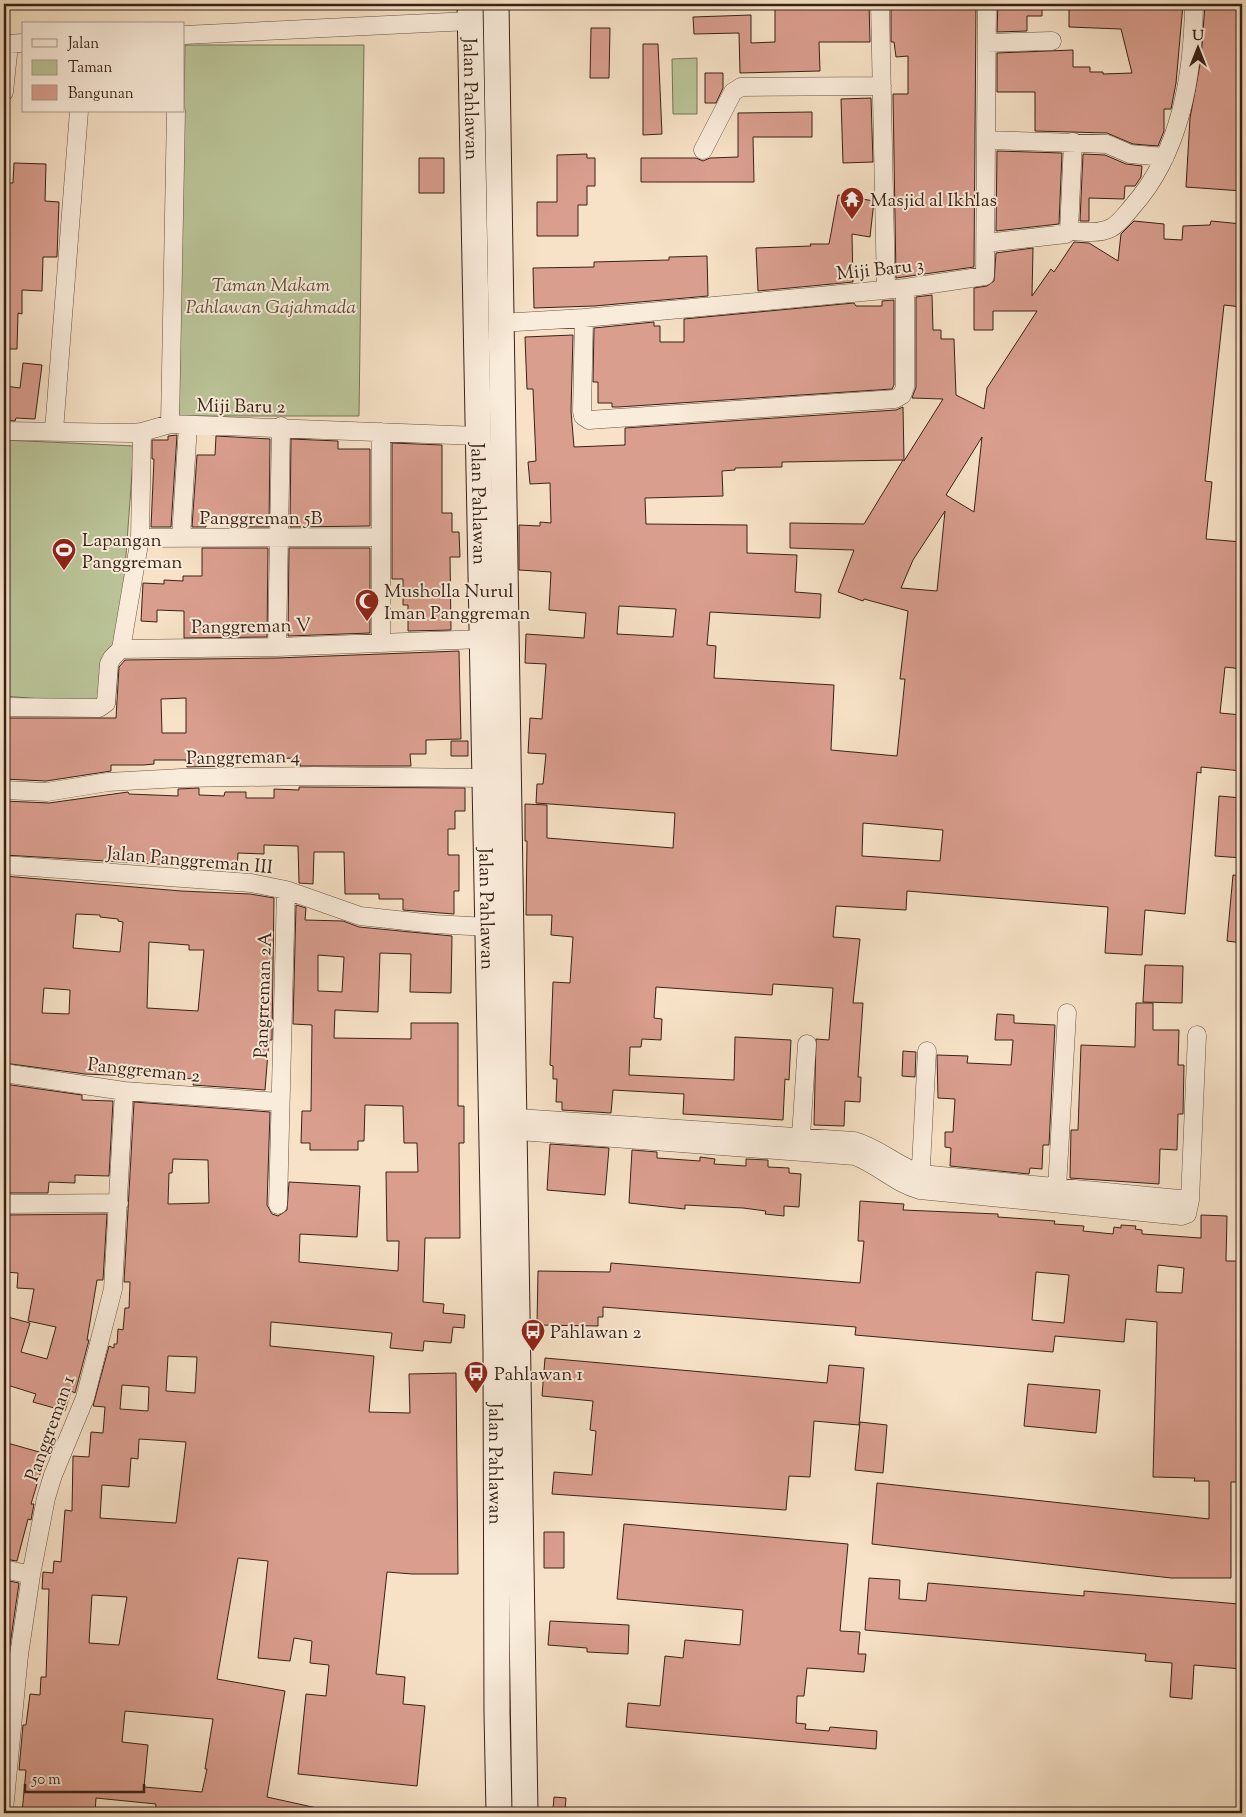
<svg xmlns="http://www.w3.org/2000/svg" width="1246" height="1817" font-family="'Sorts Mill Goudy',serif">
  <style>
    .green { fill: #bac498; stroke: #797357 }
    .building { fill: #da9e8f; stroke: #382216; fill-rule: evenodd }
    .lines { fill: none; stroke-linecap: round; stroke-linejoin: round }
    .street-casing { stroke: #685242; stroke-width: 19 }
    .secondary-casing { stroke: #382216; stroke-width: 27 }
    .street { stroke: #faecdb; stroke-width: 18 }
    .secondary { stroke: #faecdb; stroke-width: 25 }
    .labels { text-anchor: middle; stroke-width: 4; stroke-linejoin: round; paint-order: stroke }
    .street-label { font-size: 19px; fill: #382216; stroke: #faecdb }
    .poi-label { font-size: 19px; fill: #382216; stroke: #faecdb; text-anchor: start }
    .park-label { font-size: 19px; font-style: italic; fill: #584a36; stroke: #faecdb }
  </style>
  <rect width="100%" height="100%" fill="#f7e2c7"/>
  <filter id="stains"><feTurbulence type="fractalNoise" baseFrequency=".004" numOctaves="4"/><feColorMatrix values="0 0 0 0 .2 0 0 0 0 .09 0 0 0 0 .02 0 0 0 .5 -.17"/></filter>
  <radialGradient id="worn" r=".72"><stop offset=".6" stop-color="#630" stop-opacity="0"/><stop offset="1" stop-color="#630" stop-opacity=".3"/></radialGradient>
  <!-- green -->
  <path class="green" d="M185,45H364L359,416H179Z
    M697,58V114H673L672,59Z
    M4,440L134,446L115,705L4,696Z"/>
  <!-- building -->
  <path class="building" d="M775,4H869L870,42H819L820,71L740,73L739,33L694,34L693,17L751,15V43L775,42Z
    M891,4H976L974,267L896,278L893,94H908V56L896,57L894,42H891Z
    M998,4H1042V16H1027V31L997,32Z
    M1087,4H1183L1176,83L1171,109H1164V131L1158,146L1133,144L1107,133L1035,131V92H997V53L1073,50V67H1090V72H1103V74L1132,73L1121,29L1069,27V6L1087,7Z
    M1205,4H1242V191L1186,187L1190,118L1201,59Z
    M591,28H610L609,78H590Z
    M643,44H658L662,134L643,135Z
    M705,73H723V88L716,103H705Z
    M871,98L873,162L843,163L841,99Z
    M812,112V137H753L754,182H641V158H696L703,161L710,158L738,157V113Z
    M997,151L1062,153L1059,224L996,231Z
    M587,154V158H595V186H587V205H578V236H537V202H557V155Z
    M1083,154L1105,155L1126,164L1142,166L1141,177L1135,186H1125L1124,199L1089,198V221H1080Z
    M419,158H444V193H419Z
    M14,163L46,164L45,201L59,202L57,257H43L42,291L22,290V314L18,313L17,349H4L5,201L7,183H13Z
    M838,195L874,201L870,237L852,234L853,282L758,291L756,248L811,246L810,244H829Z
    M1134,221L1164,224V239L1182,240L1183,226L1210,225L1211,221L1242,224V307L1224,305L1205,481L1212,482L1206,539L1242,542V669L1225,667L1220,713L1242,715V771L1201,767V773L1197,772L1185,914L1145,910L1142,955L1105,953L1108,907L907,891L906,910L836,906L833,937L860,939L853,1003H863L858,1077H861L860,1102L845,1101L844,1126L814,1125L816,1039L829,1040L833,988L773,984L772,995L656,987L654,1018L662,1019L661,1040L642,1039L641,1047H630L629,1075L734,1080L735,1037L791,1040L789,1080L785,1079L783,1120L683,1114L684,1094L613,1090L611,1113L562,1110V1102H556L557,1079H553V1066L550,1065L553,982L570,983L573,937L551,935L552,915H526L527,841H525V804L547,805V838L673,848L675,813L536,803L537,784H543L546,754L528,753L530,718L542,719L546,664L525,663L526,634L584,638L586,613L549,610L551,572L519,570V525L540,526V522L551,523L550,483L530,484L528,462L536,461L533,389H527L525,337L573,335L571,411L574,447L625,445V428L896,410L903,407L904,461L943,399L912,398L916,387V297L932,295L933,330H941V339H954L956,395L984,409L987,388L1037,311H993V330H974V288L987,286L994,281L996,253L1033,248L1032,296L1051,269L1054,272L1074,242L1089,243L1118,261L1121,234ZM982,437L974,512L946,495ZM903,460L864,524L790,523V548L854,550L838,592L863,601L864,599L908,611L900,679H905L897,756L831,750L834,685L714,678L716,646L707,645L710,612L820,618L821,594L795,592L797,555L747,553V525L646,524L645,498L723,496L722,471L735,470V468L782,467V462ZM945,511L937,591L901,588L913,560ZM619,606L676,609L673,637L617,634ZM863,823L943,830L940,861L862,856Z
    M707,256L708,296L594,306L534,308L533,268L594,267V262L669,260V257Z
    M894,300V385L892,389L618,407H612V403H598V382H593L594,328L654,322V326H660V342H684V319L854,303L856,306H882V301Z
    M23,363L42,365L35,419L16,418L15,421L4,420L5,386L20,388Z
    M177,435L171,527H151L154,459H152V440H168V436Z
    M216,436L270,439L269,527H239V519H206V527H192L197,455H215Z
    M291,439L338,441V449H370V526L290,527Z
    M392,443L442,445V513H452V532H459L460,557H450L451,630L408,631V605H403V579H392Z
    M202,548H268L267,637L184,638V611L157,610V622L141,621L143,583L164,584V580L183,581V576H202Z
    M289,548H370V633L288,636Z
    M459,651L461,739L426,740V754H410L411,766H300V758L246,759V763L226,764V766L187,767L186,760H154V764L144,765H111V771L46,781L4,779V718H116L119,667L125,660L277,658ZM186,698V733H162L161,699Z
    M451,741H468V756H451Z
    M299,787L465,788V811H455V829H448V855H459V891H454V914L403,910V899H379V894H345L344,852H314L313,884L299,883L298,846L264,845V854L238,853L237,871L209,869V867L4,855V801L49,803L128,792L129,794L178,796V789L199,788V795L224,796L225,792H246V798H274V789L299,790Z
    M1219,796L1242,798V858L1215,856Z
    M1233,875L1242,876V943L1227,941Z
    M4,876L181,891L250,894L274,898L272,1040H269L265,1090L193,1085L194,1079L179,1078V1075L133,1072V1076L85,1074L4,1063ZM76,914L100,915V917L118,919V921L123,922L120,952L73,948ZM149,942L189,945V950H204L198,1011L147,1008ZM44,988L70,990L69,1014L42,1013Z
    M296,905L306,908L305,920L343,921L359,927L452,936L451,993L410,992L411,954L380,953L378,1012L335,1010L334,1038L411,1039V1023H458V1106H464V1143H459L460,1238H425L423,1302L444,1304L443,1313L465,1315L464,1328L453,1327L451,1343L424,1341L423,1351L390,1348L392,1333L271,1322L270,1346L374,1356L369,1412L410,1413L409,1374L456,1373L458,1574H412L387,1572L376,1674L405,1677L403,1704L425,1706L417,1786L298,1774L306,1694L326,1696L329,1665L310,1663L312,1641L294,1638L290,1661L258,1658L268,1561L238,1558L217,1679L285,1691L267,1797L317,1808L316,1813H155L156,1804L96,1798L95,1813H22L26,1770H19L23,1725H26L30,1694L40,1695L41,1677H46L49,1589H42L43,1572L53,1573L54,1561L61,1562L65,1510L72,1511L73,1456L89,1457L91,1432L103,1433L105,1407L93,1406L109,1346L114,1348V1344H117L118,1329L123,1330L125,1308H129L130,1282H124L134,1102L270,1112L267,1205L272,1214L278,1216L287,1210L289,1182L360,1186L357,1237L300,1234L299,1262L398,1271L399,1241H387L386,1172H418L417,1143H404L403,1106L365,1105L364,1141H358V1150H310V1143H301L302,1111H311L312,1025L293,1024ZM318,955L344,957L342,992L318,991ZM173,1159L208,1160L209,1203L168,1204L169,1173H172ZM168,1356L197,1357L195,1393L166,1391ZM122,1385L149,1387L148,1411L120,1409ZM139,1439L186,1442L176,1523L100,1518L102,1485L129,1487L131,1458L138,1459ZM92,1595L127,1597L119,1645L89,1643ZM125,1711L213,1719L205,1769H207L202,1792L144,1787L148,1745L122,1742Z
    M1145,965L1183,966L1182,1003L1143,1002Z
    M1136,1003H1153V1030H1179L1178,1065H1184L1183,1114H1178L1177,1150L1160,1149L1159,1184L1070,1178L1071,1130H1078L1081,1045L1135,1047Z
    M997,1014L1014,1015V1023L1055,1025L1049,1145H1043L1042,1169L1030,1168L1029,1174L950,1166L951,1148L945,1147V1132H953L955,1099L938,1098L937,1055L968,1056L967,1063L1011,1065L1013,1040H995Z
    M903,1051L916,1052L915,1077L902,1076Z
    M4,1084L82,1095V1100L113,1101L109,1176L75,1175V1183L49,1182L48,1193H4Z
    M550,1144L609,1148L605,1195L547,1190Z
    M632,1150L657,1152V1158L700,1161V1157L715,1159L714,1164L746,1166V1159L768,1160V1167L789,1168V1173L801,1174L799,1207L784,1206V1216L765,1214L766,1211L743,1208L685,1205V1209L629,1203Z
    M860,1201L904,1204L903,1210L998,1214V1217L1055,1221L1054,1224L1084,1226L1083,1231L1113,1234L1114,1227L1121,1228V1225L1136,1226L1135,1229L1142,1230V1234L1201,1238V1215L1227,1216L1226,1261H1242V1482H1231V1578H1171L872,1544L877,1483L1209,1519V1481H1194L1195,1478L1153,1477L1157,1322L1126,1319L1124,1342L1055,1336L1053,1352L855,1335L856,1327L603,1307V1317H598V1326L537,1325L538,1271L610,1272L611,1263L860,1283L864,1241H858ZM1158,1265L1184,1268L1182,1293L1156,1292ZM1036,1272L1069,1275L1064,1323L1032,1320Z
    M107,1214L103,1280H97L87,1340H89L75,1393L71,1391L65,1411L33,1402L36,1394L4,1384V1316L30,1323L21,1352L47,1359L56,1327L28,1321L34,1289L17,1288L18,1273L4,1272V1215Z
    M545,1358L827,1383L829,1365L864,1368L859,1425L814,1421L810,1477L789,1476L786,1510L552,1494L554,1472L592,1475L596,1431L590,1430L593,1401L542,1396Z
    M1028,1384L1100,1390L1096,1433L1024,1426Z
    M860,1422L887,1425L883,1473L855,1470Z
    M4,1442L46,1454L31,1504H34L31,1520L28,1519L17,1561L4,1559Z
    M624,1524L848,1544L840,1631L860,1632L858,1654H866L864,1672L807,1668L804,1696H797L796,1723L806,1724L805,1729L829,1731L830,1727L877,1731L876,1749L626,1727L628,1703L660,1706L665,1656L683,1658L685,1640L740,1645L743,1610L617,1599Z
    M544,1532H564V1568H544Z
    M869,1578L900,1580L899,1599L926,1601L928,1583L1084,1596V1591L1239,1604L1238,1615H1242V1669L1194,1665L1192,1699L1170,1697L1172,1663L1145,1661L1146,1654L865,1630Z
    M4,1580L19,1583L9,1652H4Z
    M550,1621L629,1625L628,1654L587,1652V1648L548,1645Z
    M554,1797L566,1798L565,1810L553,1809Z"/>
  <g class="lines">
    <defs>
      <path id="street" d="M880,4L886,289
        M184,35L470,21
        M987,43L1052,41
        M4,44L24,43
        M4,92L9,44
        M987,140L1107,144L1130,154L1165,157
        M703,150L733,92L741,87L882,86
        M1069,231C1083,232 1098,234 1111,228C1119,224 1126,214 1132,207C1181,152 1193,75 1194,4
        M1069,231L1073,142
        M986,243L1066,234L1069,231
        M584,318L582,411L583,416L589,420L895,399L902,395L905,387V288
        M501,323L584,318L905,288L985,276L987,4
        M170,424L176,111
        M4,431L131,433L142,432L170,424L478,436
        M54,431L79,111
        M381,432V643
        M140,538L381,537
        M181,538L188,425
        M277,647L281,426
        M121,649L277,647L482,639
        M4,707L99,708L106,703L109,664L112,658L121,649L140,538L142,432
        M4,790L47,792L108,782L181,778L314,776L485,778
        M4,865L251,883L286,890L360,916L434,924L488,927
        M4,1073L124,1091L280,1102
        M503,1117L854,1141C879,1148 897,1166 921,1174L1190,1200
        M505,1130L855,1156C879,1165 896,1184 920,1190L1182,1216L1187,1214L1190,1200L1197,1035
        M801,1136L807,1044
        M920,1185L927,1051
        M1057,1188L1067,1013
        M4,1204L119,1203
        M278,1205L286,890
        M4,1569L31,1575
        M4,1810L19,1655L31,1575L46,1498L53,1475L85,1398L113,1289L124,1091"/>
      <g id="secondary">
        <path id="s1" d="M470,4L496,1352L497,1713L499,1813"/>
        <path d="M496,4L525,1813"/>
      </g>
    </defs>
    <!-- street casing -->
    <use href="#street" class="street-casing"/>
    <!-- secondary casing -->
    <use href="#secondary" class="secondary-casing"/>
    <!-- street -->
    <use href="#street" class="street"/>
    <!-- secondary -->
    <use href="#secondary" class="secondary"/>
  </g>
  <!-- icons -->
  <defs>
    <symbol id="temple-pin" viewBox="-11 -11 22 30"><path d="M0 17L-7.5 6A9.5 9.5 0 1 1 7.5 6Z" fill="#8f2418" stroke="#faecdb"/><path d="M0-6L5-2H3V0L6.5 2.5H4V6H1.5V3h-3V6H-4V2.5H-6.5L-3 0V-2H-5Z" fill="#fff"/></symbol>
    <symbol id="stadium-pin" viewBox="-11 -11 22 30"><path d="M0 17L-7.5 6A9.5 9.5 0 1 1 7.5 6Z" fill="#8f2418" stroke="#faecdb"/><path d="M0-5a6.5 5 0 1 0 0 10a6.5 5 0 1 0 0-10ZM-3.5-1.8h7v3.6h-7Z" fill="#fff"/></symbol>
    <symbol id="mosque-pin" viewBox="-11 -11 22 30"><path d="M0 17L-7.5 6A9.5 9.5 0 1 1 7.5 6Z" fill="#8f2418" stroke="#faecdb"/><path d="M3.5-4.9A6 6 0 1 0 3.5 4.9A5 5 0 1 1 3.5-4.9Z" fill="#fff"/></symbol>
    <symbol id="bus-pin" viewBox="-11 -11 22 30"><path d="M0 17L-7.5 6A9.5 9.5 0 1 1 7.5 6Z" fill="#8f2418" stroke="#faecdb"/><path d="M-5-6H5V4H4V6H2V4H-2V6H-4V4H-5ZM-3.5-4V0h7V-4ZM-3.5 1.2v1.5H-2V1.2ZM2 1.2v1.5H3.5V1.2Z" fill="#fff"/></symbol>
  </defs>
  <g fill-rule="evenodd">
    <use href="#temple-pin" x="838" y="185" width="28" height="38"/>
    <use href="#stadium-pin" x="50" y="536" width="28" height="38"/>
    <use href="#mosque-pin" x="353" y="587" width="28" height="38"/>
    <use href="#bus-pin" x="519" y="1317" width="28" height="38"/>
    <use href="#bus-pin" x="462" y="1359" width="28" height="38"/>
  </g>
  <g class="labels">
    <!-- street labels -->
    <g class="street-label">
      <text dy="7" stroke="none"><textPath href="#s1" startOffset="95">Jalan Pahlawan</textPath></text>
      <text transform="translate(880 268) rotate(-6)" y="7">Miji Baru 3</text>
      <text transform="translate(241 405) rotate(1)" y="7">Miji Baru 2</text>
      <text dy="7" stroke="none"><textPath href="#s1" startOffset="500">Jalan Pahlawan</textPath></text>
      <text x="261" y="524">Panggreman 5B</text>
      <text transform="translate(251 625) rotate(-1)" y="7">Panggreman V</text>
      <text transform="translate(243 756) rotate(-1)" y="7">Panggreman 4</text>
      <text transform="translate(190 859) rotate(5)" y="7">Jalan Panggreman III</text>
      <text dy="7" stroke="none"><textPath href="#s1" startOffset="905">Jalan Pahlawan</textPath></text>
      <text transform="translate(262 995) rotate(-88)" y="7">Pangrreman 2A</text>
      <text transform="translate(144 1069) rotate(6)" y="7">Panggreman 2</text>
      <text transform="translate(49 1428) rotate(-70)" y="7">Panggreman 1</text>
      <text dy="7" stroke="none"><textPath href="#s1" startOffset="1460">Jalan Pahlawan</textPath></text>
    </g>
    <!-- poi labels -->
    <g class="poi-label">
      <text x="870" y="206">Masjid al Ikhlas</text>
      <text x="82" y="546">Lapangan<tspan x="82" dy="22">Panggreman</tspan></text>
      <text x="384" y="597">Musholla Nurul<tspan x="384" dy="22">Iman Panggreman</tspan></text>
      <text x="550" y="1338">Pahlawan 2</text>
      <text x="494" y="1380">Pahlawan 1</text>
    </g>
    <!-- park labels -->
    <g class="park-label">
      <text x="271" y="291">Taman Makam<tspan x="271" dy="22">Pahlawan Gajahmada</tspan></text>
    </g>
  </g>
  <!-- margin -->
  <rect width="1246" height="1817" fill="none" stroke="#f7e2c7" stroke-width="20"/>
  <rect x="5" y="5" width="1236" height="1807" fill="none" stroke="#382216" stroke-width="2.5"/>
  <rect x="10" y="10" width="1226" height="1797" fill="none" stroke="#382216"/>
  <!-- legend -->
  <rect x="22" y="22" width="162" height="90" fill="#faecdb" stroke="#ac9b8c"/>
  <rect x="32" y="39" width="25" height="8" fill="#faecdb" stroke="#ac9b8c"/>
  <text x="68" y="48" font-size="15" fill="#382216">Jalan</text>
  <rect x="32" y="60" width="25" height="15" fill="#bac498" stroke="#ac9b8c"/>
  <text x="68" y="72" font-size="15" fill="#382216">Taman</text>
  <rect x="32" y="85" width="25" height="15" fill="#da9e8f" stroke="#ac9b8c"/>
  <text x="68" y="98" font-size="15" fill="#382216">Bangunan</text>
  <!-- north arrow -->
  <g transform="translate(1198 48)" stroke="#faecdb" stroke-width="4" paint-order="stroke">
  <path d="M0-4L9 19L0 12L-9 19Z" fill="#382216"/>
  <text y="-8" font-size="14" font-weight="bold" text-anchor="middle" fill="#382216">U</text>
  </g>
  <!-- scale -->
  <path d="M25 1784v8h119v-8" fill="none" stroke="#382216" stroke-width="2.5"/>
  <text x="32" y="1784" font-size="15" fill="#382216" stroke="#faecdb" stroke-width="4" paint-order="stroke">50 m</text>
  <rect width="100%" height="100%" filter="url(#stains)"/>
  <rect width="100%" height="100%" fill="url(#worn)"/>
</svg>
